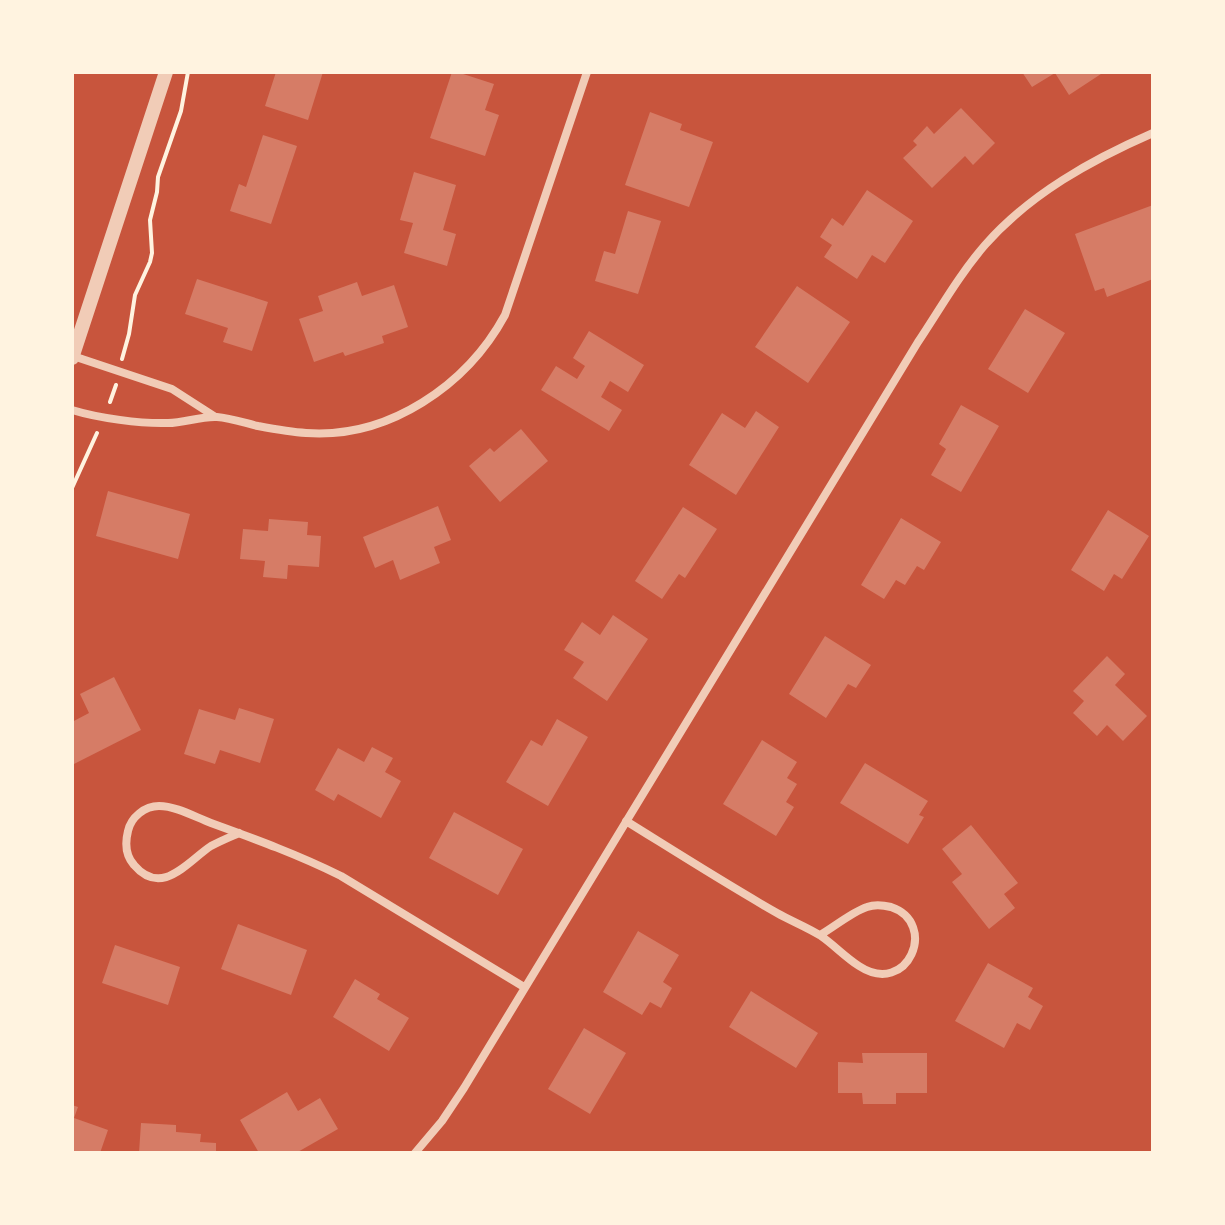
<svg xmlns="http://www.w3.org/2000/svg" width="1225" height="1225" font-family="'Sofia Sans Condensed',sans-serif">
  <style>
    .building { fill: #d67c66 }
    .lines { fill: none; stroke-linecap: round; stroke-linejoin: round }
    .path { stroke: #fff3e0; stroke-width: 4 }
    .minor { stroke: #f1ccb7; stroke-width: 8 }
    .tertiary { stroke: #f1ccb7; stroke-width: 14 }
  </style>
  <rect width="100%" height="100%" fill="#c8553d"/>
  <!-- building -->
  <path class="building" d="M276,72H323L308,120L265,106Z
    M452,72H457L494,84L485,110L499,115L485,156L430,138Z
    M1022,72H1104L1069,95L1055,73L1032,87Z
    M961,108L995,143L973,165L965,156L932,188L903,158L917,145L913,141L927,126L934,134Z
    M650,112L682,124L680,130L713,142L689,207L625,185Z
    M263,135L297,146L271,224L230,211L239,184L246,187Z
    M414,172L456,185L443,230L456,234L447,266L404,253L413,223L400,220Z
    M867,190L913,221L885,263L872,255L857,279L824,257L832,245L820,237L832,218L843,226Z
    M1153,205V279L1107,297L1104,288L1095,291L1075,234Z
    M628,211L661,221L638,294L595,281L604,251L615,254Z
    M197,279L268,302L252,351L223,342L228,328L185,314Z
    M357,282L362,296L394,285L408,327L382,336L384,343L345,356L343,352L314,362L299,319L323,311L318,296Z
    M797,286L850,322L808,383L755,347Z
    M1025,309L1065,333L1028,393L988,369Z
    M589,331L644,365L628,392L610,381L601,397L622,410L609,431L541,390L556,366L577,379L585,366L573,358Z
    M961,405L999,426L961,492L931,475L946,449L939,444Z
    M756,411L779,427L736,495L689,465L722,413L745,428Z
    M521,429L548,461L500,502L469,466L490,448L494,452Z
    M108,491L190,514L178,559L96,536Z
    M438,506L451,540L434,547L440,563L400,580L393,560L375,568L363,537Z
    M683,507L717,529L685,578L679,574L662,599L635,581Z
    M1108,510L1149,536L1122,579L1114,574L1104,591L1071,570Z
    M901,518L941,542L924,570L917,566L905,585L896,580L884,599L861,585Z
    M269,519L308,522L307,535L321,536L319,567L288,565L287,579L263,577L265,561L240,559L243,529L268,531Z
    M613,615L648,639L607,701L573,678L584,662L564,650L582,622L600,635Z
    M825,636L871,665L856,688L848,684L826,718L789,694Z
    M1107,656L1125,674L1115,685L1147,716L1123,741L1107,725L1097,736L1073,713L1084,701L1073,691Z
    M114,677L141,730L72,765V722L89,713L80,694Z
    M239,708L274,719L260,763L220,750L215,764L184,754L199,709L235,720Z
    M557,719L588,737L548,806L506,782L531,740L542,746Z
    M762,740L797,762L787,778L797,784L786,802L794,807L776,836L723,804Z
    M372,747L393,758L385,772L401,781L381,818L338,794L334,801L315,790L338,748L364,762Z
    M865,763L928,801L919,815L924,817L908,844L840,803Z
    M454,812L523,849L498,895L429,858Z
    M971,825L1018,883L1004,894L1015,908L989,929L952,882L962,874L942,849Z
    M238,924L307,950L291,995L221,969Z
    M638,931L679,955L663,982L672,988L661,1008L650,1002L642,1015L603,992Z
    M115,945L180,967L168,1005L102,983Z
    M988,963L1033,988L1028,997L1043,1006L1030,1030L1017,1023L1004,1048L955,1021Z
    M355,979L380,994L377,999L409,1018L389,1051L333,1017Z
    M751,991L818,1033L796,1068L729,1027Z
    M584,1028L626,1053L590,1114L548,1089Z
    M862,1053H927V1093H896V1104H863L862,1093H838V1062L863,1063Z
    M287,1092L298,1111L320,1098L338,1129L296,1153H259L240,1120Z
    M72,1105L78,1107L74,1118L108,1130L100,1153H72Z
    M141,1123L176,1125V1132L201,1134L200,1142L216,1143V1153H139Z"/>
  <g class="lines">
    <!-- path -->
    <path class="path" d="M122,359L129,334L135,295L150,262L152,253L150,220L157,192L158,177L181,111L188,72
      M110,402L116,385
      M72,488L97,433"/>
    <!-- minor -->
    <path class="minor" d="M73,356L172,389L214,416
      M72,410C98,418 141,424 168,423C184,423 201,416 217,417C230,418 245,423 258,426C274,429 290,432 306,433C389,439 467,385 505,315L587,72
      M626,821C676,852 726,884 777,913C791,921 807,927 821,936C834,945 845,957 859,966C908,998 939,923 891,907C883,905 875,904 867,907C852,912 834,927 820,935
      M239,833C230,837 220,841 211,846C188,861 162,898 134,865C126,856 125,843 128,831C131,817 145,806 159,806C176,806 195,817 211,823C255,839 299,855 341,876L524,987
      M415,1153L442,1121L464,1088L918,342C940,309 959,275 985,245C1030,194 1091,160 1153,133"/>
    <!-- tertiary -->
    <path class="tertiary" d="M72,358L166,72"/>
  </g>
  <!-- border -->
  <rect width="1225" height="1225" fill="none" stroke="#fff3e0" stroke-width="148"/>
</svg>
